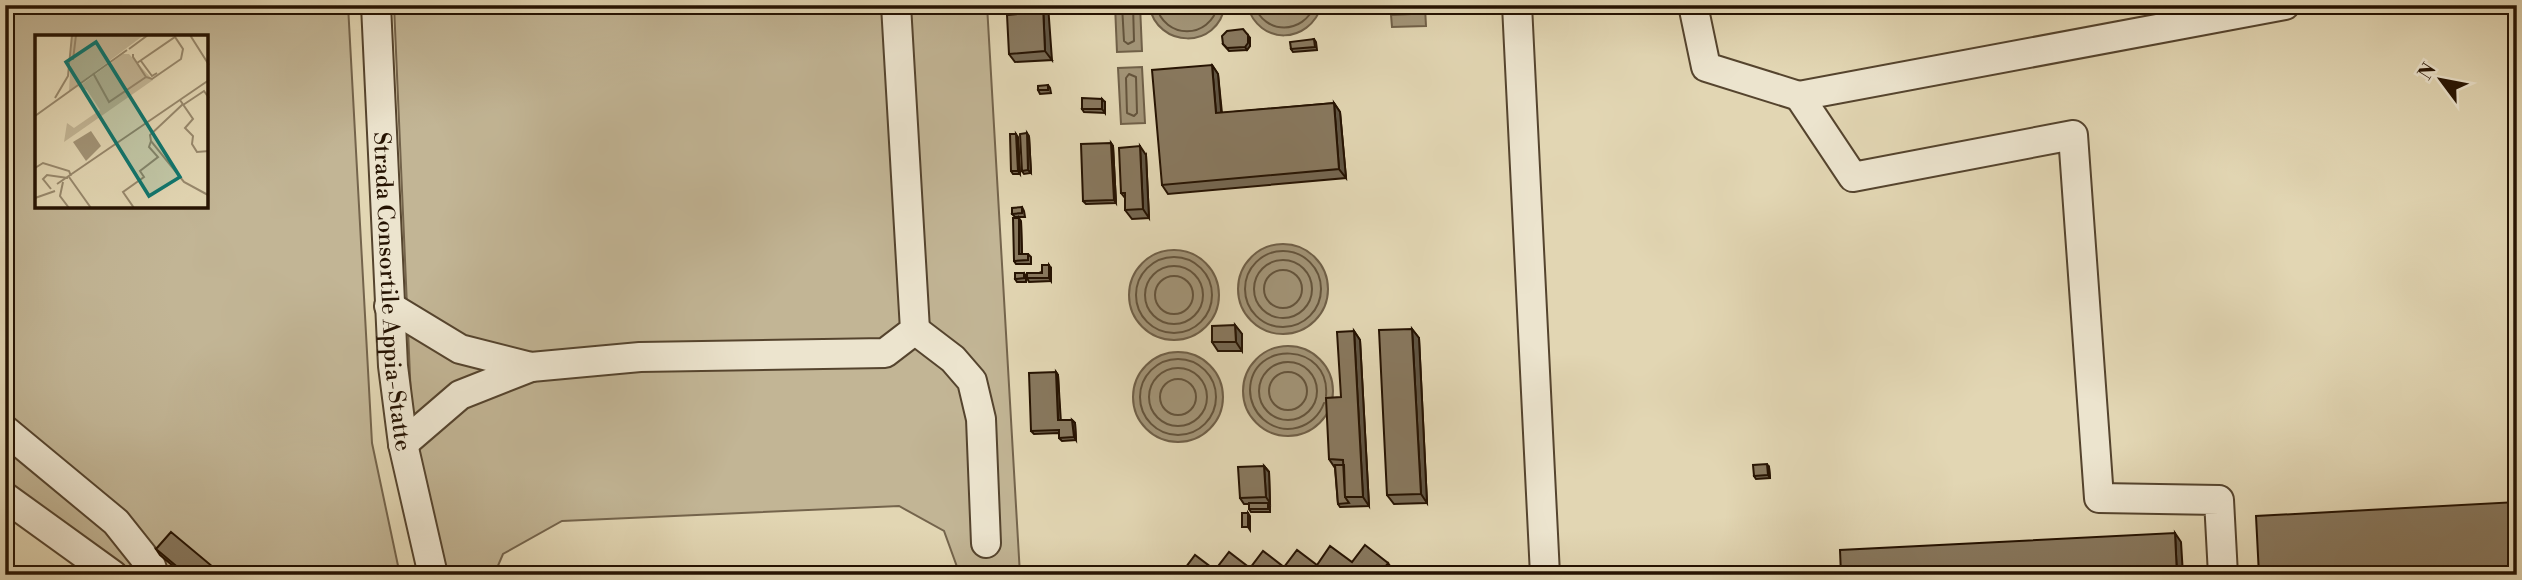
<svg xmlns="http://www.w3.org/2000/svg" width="2522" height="580" font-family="'Libre Bodoni',serif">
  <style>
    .green { fill: #c2b595; stroke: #74644c; stroke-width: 2; fill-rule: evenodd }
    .water { fill: #a29477; stroke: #706048; stroke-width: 2 }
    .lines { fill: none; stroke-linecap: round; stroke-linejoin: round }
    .shore { stroke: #64543c; stroke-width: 2 }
    .minor-casing { stroke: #55442e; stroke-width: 32 }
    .minor { stroke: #ece4ce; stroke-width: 28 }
    .wall { fill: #756751; stroke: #261302; stroke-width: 2 }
    .shaded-wall { fill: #5f5442; stroke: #261302; stroke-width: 2 }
    .building { fill: #88785e; stroke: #261302; stroke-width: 2 }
    .labels { text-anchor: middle; stroke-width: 5; stroke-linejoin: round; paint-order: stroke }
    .street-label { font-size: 23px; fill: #261302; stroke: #ece4ce }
    .inset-road { fill: none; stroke: #97886c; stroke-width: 2 }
    .view { fill: #0f766e; fill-opacity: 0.15; stroke: #0f766e; stroke-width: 3.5 }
    .inset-edge { fill: none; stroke: #261302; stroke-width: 3.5 }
  </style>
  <rect width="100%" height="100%" fill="#e2d6b3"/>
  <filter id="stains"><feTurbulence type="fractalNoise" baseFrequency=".00286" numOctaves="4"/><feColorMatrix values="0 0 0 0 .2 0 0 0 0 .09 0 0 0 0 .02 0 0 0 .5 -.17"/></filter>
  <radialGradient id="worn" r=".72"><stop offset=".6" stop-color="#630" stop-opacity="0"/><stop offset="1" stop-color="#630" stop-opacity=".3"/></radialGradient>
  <!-- green -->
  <path class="green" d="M5,5H348L372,443L400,575H130L5,485ZM37,37H206V206H37Z
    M394,5H987L1020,575H960L944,531L899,506L562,521L503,554L494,575H437L415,492Z"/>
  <!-- water -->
  <path class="water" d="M1115,5H1140L1142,51L1117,52Z
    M1149,5H1225C1218,50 1157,49 1149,5Z
    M1247,5H1322C1309,45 1259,46 1247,5Z
    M1425,7L1426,26L1392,27L1391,15L1411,14V8Z
    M1142,67L1145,123L1121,124L1118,68Z
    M1238 289a45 45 0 1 1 90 0a45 45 0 1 1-90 0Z
    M1129 295a45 45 0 1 1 90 0a45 45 0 1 1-90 0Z
    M1243 391a45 45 0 1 1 90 0a45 45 0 1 1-90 0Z
    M1133 397a45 45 0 1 1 90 0a45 45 0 1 1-90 0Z"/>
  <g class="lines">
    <!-- shore -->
    <path class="shore" d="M1122,5L1124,41L1128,44L1134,41L1133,5
      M1156,5C1164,40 1210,40 1218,5
      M1254,5C1265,35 1303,35 1315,5
      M1129,74L1136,77L1137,113L1134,116L1127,113L1126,78Z
      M1245 289a38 38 0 1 1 76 0a38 38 0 1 1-76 0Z
      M1136 295a38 38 0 1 1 76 0a38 38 0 1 1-76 0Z
      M1254 289a29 29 0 1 1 58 0a29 29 0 1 1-58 0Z
      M1145 295a29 29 0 1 1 58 0a29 29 0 1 1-58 0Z
      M1264 289a19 19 0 1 1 38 0a19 19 0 1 1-38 0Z
      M1155 295a19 19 0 1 1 38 0a19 19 0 1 1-38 0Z
      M1140 397a38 38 0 1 1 76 0a38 38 0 1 1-76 0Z
      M1259 391a29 29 0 1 1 58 0a29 29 0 1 1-58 0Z
      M1149 397a29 29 0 1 1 58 0a29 29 0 1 1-58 0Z
      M1269 391a19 19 0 1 1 38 0a19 19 0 1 1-38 0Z
      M1160 397a18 18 0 1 1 36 0a18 18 0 1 1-36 0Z
      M1324,403C1315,428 1284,438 1263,419C1255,412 1250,401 1250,390C1251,339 1331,342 1326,396"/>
    <defs>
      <g id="minor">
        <path id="s1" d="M376,5L393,366L403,444L433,575"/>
        <path d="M1517,5L1545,575"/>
        <path d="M1693,5L1706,67L1799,96"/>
        <path d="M389,306L460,349L531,367L640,357L885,353L915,330L896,5"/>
        <path d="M915,330L953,359L972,381L981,419L986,543"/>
        <path d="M5,430L116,522L151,566L154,575"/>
        <path d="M403,444L460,395L531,367"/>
        <path d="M5,497L113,575"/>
        <path d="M2223,575L2219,500L2099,498L2073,135L1853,177L1799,96L2285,5"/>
      </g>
    </defs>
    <!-- minor casing -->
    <use href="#minor" class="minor-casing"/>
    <!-- minor -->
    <use href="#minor" class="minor"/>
  </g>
  <!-- wall -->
  <path class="wall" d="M1016,5L1052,60L1015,62L1009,54L1017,14Z
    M1250,38V46L1247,50L1229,51L1223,44Z
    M1314,39L1316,42L1317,50L1293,52L1291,49Z
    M1212,65L1218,74L1222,113L1334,103L1340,112L1346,178L1168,194L1162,185Z
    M1048,85L1050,88L1051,93L1040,94L1038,90Z
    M1105,102V113L1084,112L1082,109Z
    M1029,136L1031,173L1024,174L1022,171Z
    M1018,137L1020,174H1013L1011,171Z
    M1111,143L1113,146L1116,203L1086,204L1083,201Z
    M1146,155L1149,218L1132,219L1125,210V198L1121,193Z
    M1022,207L1024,211L1025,217H1015L1012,214Z
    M1021,221L1022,254H1028L1031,257V264H1016L1014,261Z
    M1051,268V281L1029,282L1027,278Z
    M1024,273L1026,276V282H1017L1015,279Z
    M1235,325L1242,334V351H1218L1212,342Z
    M1412,329L1419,338L1427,503L1394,504L1387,495Z
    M1354,331L1360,340L1369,506L1340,507L1338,504L1335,468L1329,459Z
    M1056,372L1058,375L1060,420H1072L1075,423L1076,440L1062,441L1059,438V433L1034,434L1031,431Z
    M1264,466L1269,472L1270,503H1268L1270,506V512H1251L1249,509V504H1244L1240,498Z
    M1769,467L1770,478L1756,479L1754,476Z
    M156,549L213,567L218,573L178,570L160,555Z"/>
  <!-- shaded-wall -->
  <path class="shaded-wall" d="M1043,5H1048L1052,60L1045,51Z
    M1248,35L1250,38V46L1247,50L1245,47Z
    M1212,65L1218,74L1222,122L1216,113Z
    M1102,99L1105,102V113L1102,109Z
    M1334,103L1340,112L1346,178L1339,169Z
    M1027,133L1029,136L1031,173L1028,170Z
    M1016,134L1018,137L1020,174L1018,171Z
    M1111,143L1113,146L1116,203L1114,200Z
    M1140,146L1146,155L1149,218L1143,209Z
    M1019,218L1021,221L1022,257L1019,254Z
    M1049,265L1051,268V281L1049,278Z
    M1235,325L1242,334V351L1236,342Z
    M1412,329L1419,338L1427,503L1421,494Z
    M1354,331L1360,340L1369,506L1363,497Z
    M1056,372L1058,375L1061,423L1058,420Z
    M1072,420L1075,423L1076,440L1074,437Z
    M1767,464L1769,467L1770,478L1768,475Z
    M1264,466L1269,472L1270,503L1266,497Z
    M1248,513L1250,516V530L1248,527Z
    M2175,533L2181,542L2183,575H2177Z
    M1388,563L1396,574L1379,575Z
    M213,567L218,573L216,575H206Z"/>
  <!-- building -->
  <path class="building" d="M1016,5H1043L1045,51L1009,54L1007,15L1017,14Z
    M1243,29L1248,35V43L1245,47L1227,48L1223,44L1222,36L1227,31Z
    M1314,39L1315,47L1291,49L1290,42Z
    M1212,65L1216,113L1334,103L1339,169L1162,185L1152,70Z
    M1048,85V90H1038V86Z
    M1082,98L1102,99V109H1082Z
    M1027,133L1028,170L1022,171L1020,134Z
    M1010,134H1016L1018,171H1011Z
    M1111,143L1114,200L1083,201L1081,144Z
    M1140,146L1143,209L1125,210V193H1121L1119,148Z
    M1022,207V213L1012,214V208Z
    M1013,218H1019V254H1028V260L1014,261Z
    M1042,265H1049V278H1027V273H1042Z
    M1015,273H1024V278L1015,279Z
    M1235,325L1236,342H1212V326Z
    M1412,329L1421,494L1387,495L1379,330Z
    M1354,331L1363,497H1345L1343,460L1329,459L1326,398L1341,397L1337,332Z
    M1056,372L1058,420H1072L1074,437L1059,438V430L1031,431L1029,373Z
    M1767,464L1768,475L1754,476L1753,465Z
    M1335,465H1344L1345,497L1349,503L1338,504Z
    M1264,466L1266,497L1240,498L1238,467Z
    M2517,502V575H2259L2256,516Z
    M1249,503H1268V509H1249Z
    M1242,513H1248V527H1242Z
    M171,532L213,567L206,575H187L156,549Z
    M2175,533L2177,575H1841L1840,550Z
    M1365,545L1388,563L1379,575H1349L1347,573L1346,575H1180L1195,555L1215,570L1229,552L1250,568L1263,551L1284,567L1297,550L1317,565L1330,546L1352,562Z
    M178,569L185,575H173Z"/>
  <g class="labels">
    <!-- street labels -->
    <g class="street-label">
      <text dy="8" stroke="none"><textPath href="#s1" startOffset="287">Strada Consortile Appia-Statte</textPath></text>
    </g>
  </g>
  <!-- overview -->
  <g transform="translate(35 35)">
    <rect width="173" height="173" fill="#e2d6b3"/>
    <path d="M37,0H109L34,56ZM88,19H94L118,45L29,107L32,88L39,93L65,75L52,55L43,52Z" fill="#c2b595"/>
    <path d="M56,96L66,111L51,126L38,107Z" fill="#a29477"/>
    <path class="inset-road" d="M155,0L174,30M94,14L113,0M98,19V22L102,28L109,39L111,42L117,44L146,24L148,14L140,2L102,28M38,25L41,0M106,26L117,41L122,38M58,38L74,67L111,42M20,63L33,41L37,0M145,65L158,84L150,93L158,101L157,109L162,117L174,116M148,70L169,56L174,63M0,81L92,15M116,106L115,100L148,69M0,133L8,128L34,136L36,141M34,142L56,173M28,147L25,161L34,173M22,149L174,45M16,154L8,144L12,140L33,143M0,163L20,156M99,173L88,157L109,142L105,136L123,122L114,112L116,106L149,147L173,160"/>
    <path class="view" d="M61,7L145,142L114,161L31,27Z"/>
    <rect width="173" height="173" class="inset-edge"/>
  </g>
  <!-- margin -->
  <rect width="2522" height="580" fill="none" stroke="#e2d6b3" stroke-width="28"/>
  <rect x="7" y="7" width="2508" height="566" fill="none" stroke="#261302" stroke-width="3.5"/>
  <rect x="14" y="14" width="2494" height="552" fill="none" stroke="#261302" stroke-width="2"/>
  <!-- north arrow -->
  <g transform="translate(2441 80) rotate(302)" stroke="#ece4ce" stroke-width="5" paint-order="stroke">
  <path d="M0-5L12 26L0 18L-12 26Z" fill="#261302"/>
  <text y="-10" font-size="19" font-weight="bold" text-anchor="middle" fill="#261302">N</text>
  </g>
  <rect width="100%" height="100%" filter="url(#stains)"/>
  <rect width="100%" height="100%" fill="url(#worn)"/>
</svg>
